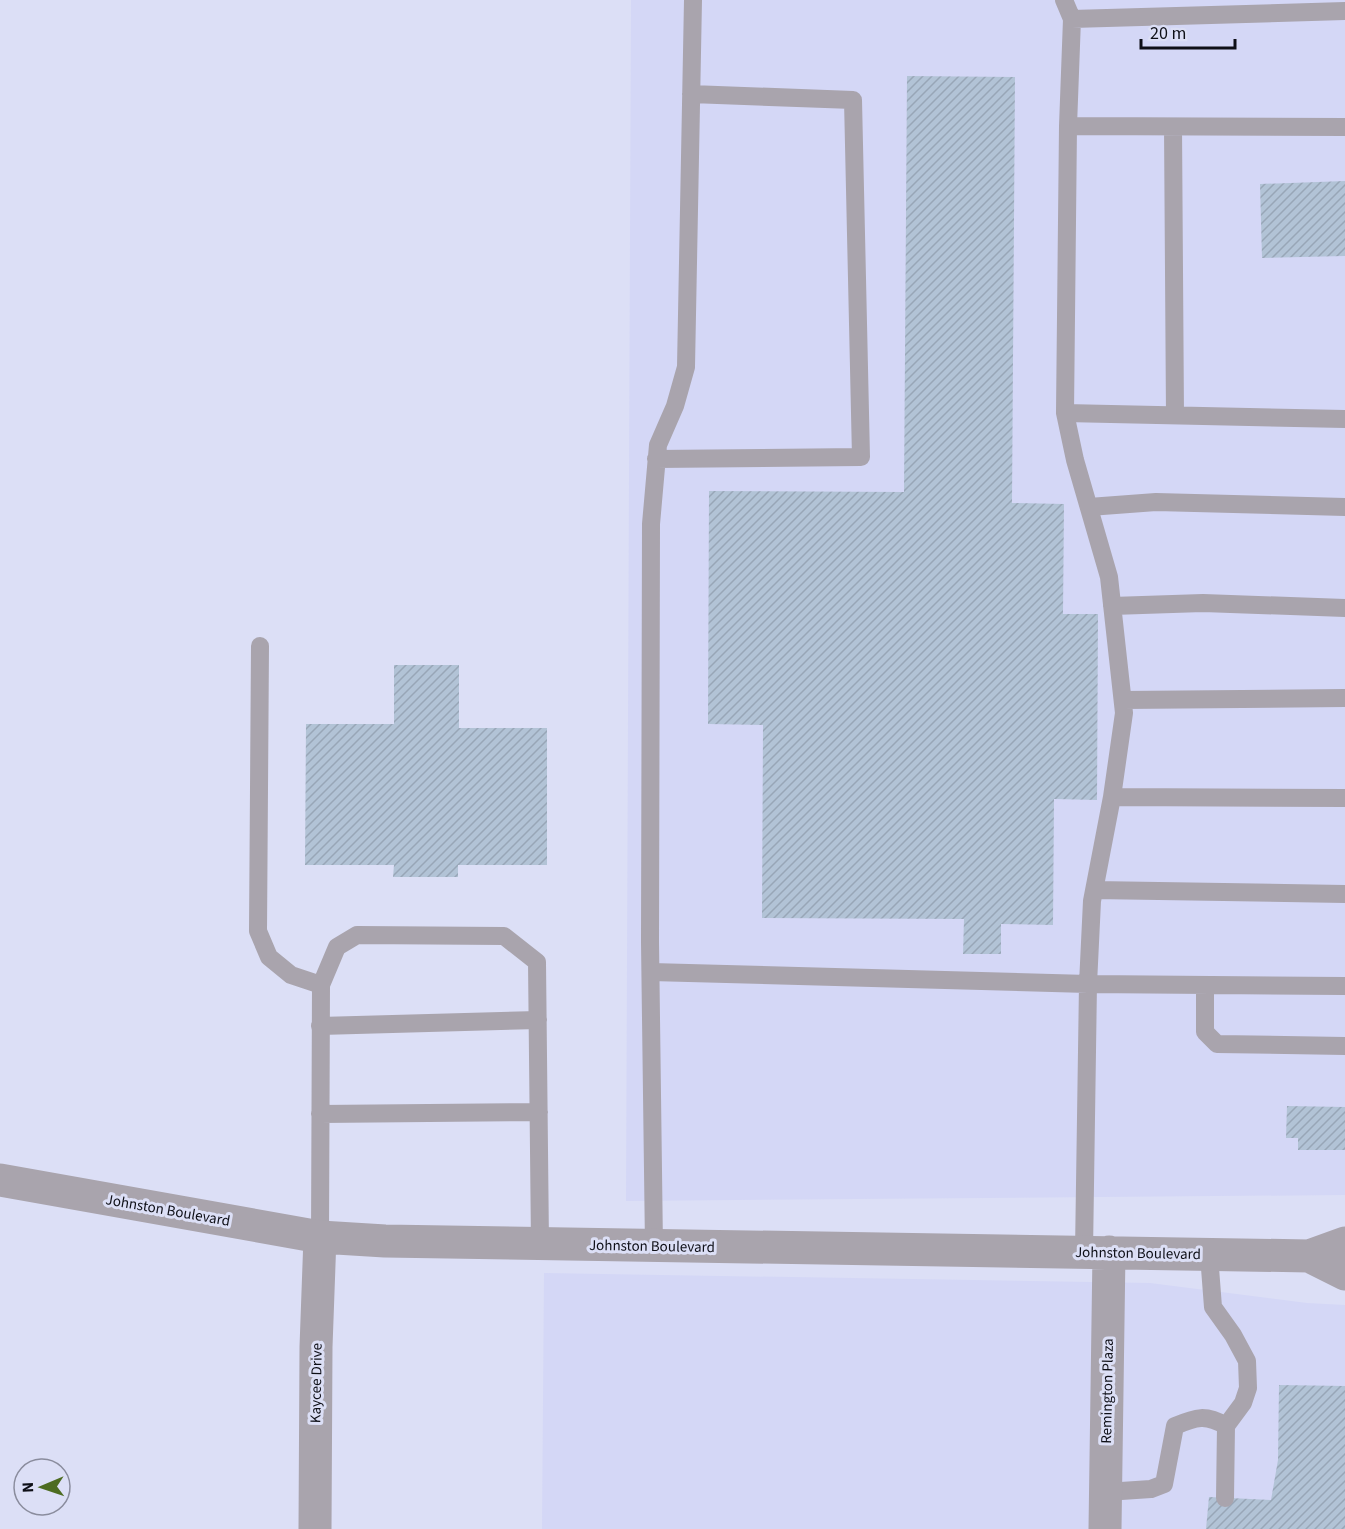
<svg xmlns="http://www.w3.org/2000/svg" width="1345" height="1529" font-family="'Source Sans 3',sans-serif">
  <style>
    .built { fill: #d4d7f6 }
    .building { fill: url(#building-hatch) }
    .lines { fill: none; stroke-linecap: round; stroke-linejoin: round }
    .service { stroke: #a9a4ad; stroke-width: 18 }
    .minor { stroke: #a9a4ad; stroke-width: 33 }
    .labels { text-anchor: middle; stroke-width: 6; stroke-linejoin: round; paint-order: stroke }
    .street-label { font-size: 15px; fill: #0e0f17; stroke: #dcdff6 }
  </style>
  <defs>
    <pattern id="building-hatch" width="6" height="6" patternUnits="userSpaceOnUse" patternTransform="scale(1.5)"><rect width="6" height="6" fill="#b2c3d6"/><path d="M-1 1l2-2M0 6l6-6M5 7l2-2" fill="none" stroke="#98a6b7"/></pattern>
  </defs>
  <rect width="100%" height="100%" fill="#dcdff6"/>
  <!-- built -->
  <path class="built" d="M631,0H1345V1195L626,1201Z
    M544,1273L1150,1283L1307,1303L1345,1305V1529H542Z"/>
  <!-- building -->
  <path class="building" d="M907,76L1015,77L1012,503L1064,504L1063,614H1098L1097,800L1054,799L1053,925L1001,924V954H963L964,919L762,918L763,725L708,724L709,491L904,492Z
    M1345,181V256L1262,258L1260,184Z
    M394,665H459V728H547V865H458V877H393L394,865H305L306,724H394Z
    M1287,1106L1345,1107V1150H1298V1138H1286Z
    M1279,1385L1345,1386V1529H1206L1209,1497L1271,1500L1278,1460Z"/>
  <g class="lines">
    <!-- service -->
    <path class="service" d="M1064,0L1072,19L1068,126L1065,413L1075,460L1109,577L1124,713L1112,797L1092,901L1088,984L1084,1252
      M1072,19L1345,11
      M1068,126L1345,127
      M1173,127L1175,415
      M1065,413L1345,419
      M656,459L861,457L853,100L691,94
      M1089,507L1156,502L1345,507
      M1112,606L1203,603L1345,608
      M260,646L258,931L269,957L291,975L321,985
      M1123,700L1345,698
      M1112,797L1345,798
      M1094,890L1345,894
      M651,972L1088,984L1345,986
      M1205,985V1032L1217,1044L1345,1046
      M320,1026L538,1020
      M320,1114L539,1112
      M320,1237L321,985L337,947L357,935L504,936L537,962L540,1244
      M654,1246L650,942L651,524L658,445L675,406L686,367L693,0
      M1209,1255L1213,1307L1233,1335L1247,1361L1248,1388L1243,1403L1226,1426
      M1106,1492L1151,1489L1164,1484L1175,1426C1196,1417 1206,1414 1226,1426L1225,1498"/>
    <!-- minor -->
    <path class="minor" d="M0,1180L320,1237L385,1241L1309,1256L1345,1243
      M1309,1256L1345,1274
      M315,1529L316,1347L320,1237
      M1105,1529L1109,1252"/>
  </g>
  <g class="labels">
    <!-- street labels -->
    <g class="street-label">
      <text transform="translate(168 1210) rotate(10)" y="5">Johnston Boulevard</text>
      <text transform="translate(652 1246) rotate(1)" y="5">Johnston Boulevard</text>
      <text transform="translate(1138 1253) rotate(1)" y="5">Johnston Boulevard</text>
      <text transform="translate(316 1383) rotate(-89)" y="5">Kaycee Drive</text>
      <text transform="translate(1107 1391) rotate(-89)" y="5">Remington Plaza</text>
    </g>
  </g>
  <!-- north arrow -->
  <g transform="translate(42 1487) rotate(268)"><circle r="28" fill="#dcdff6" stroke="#8a8c9d" stroke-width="1.5"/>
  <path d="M0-4.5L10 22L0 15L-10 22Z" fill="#4d6c21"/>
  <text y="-9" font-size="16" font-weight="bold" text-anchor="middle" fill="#0e0f17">N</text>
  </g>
  <!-- scale -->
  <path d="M1141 39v9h94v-9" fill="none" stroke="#0e0f17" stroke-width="3"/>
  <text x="1150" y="39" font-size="18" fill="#0e0f17" stroke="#dcdff6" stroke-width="4.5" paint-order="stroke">20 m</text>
</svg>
